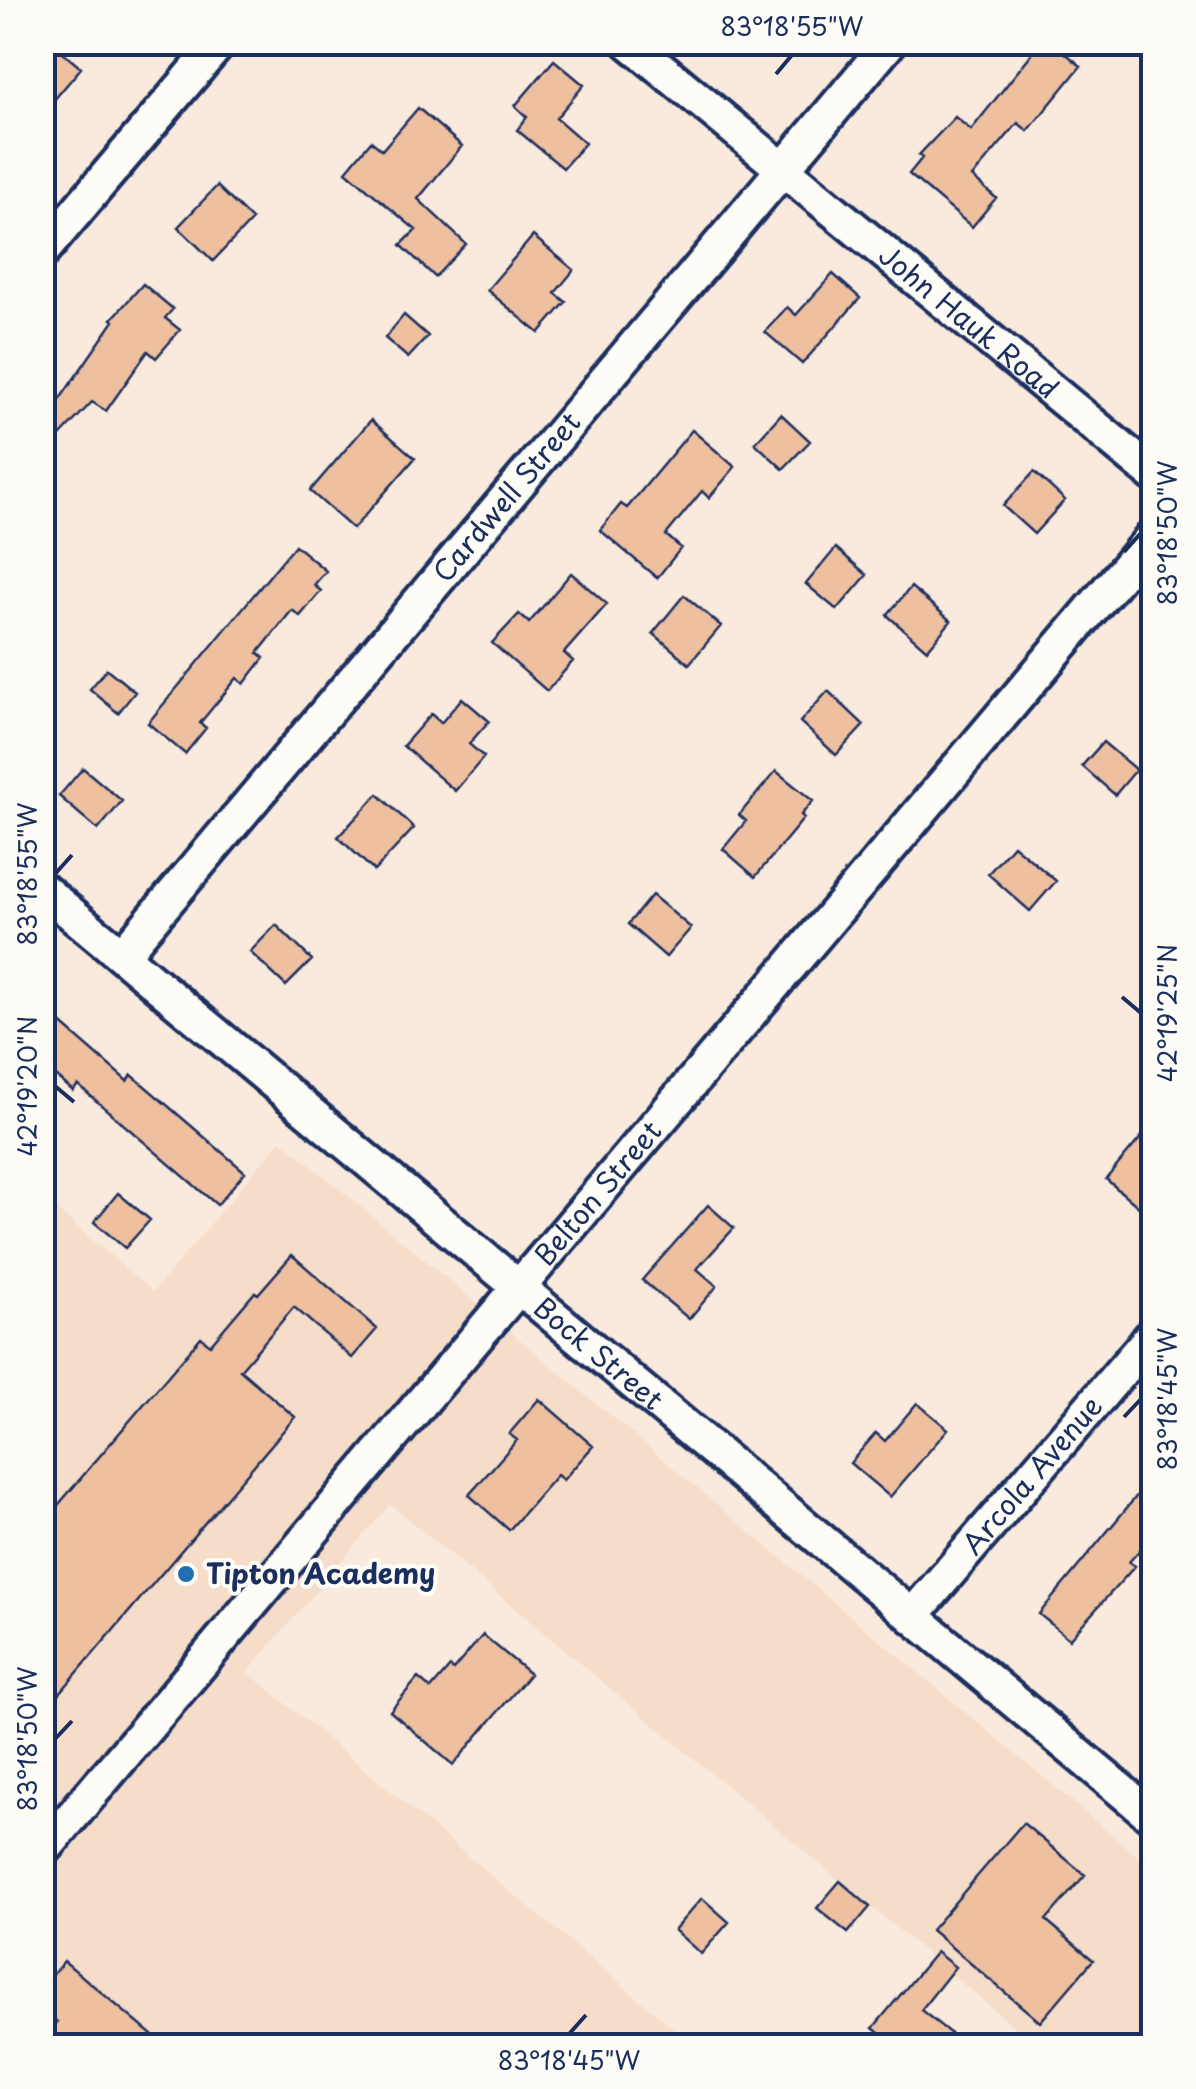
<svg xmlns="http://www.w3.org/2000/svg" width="1196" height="2089" font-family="'Playpen Sans',sans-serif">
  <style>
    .built { fill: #f6ddca }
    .building { fill: #efc09f; stroke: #1b2f5e; stroke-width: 2.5 }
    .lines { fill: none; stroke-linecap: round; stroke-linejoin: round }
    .minor-casing { stroke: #1b2f5e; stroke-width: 40 }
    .minor { stroke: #fdfcf7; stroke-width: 32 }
    .ticks { fill: none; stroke: #1b2f5e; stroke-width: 4 }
    .poi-dot { fill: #1f6fb2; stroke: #fdfcf7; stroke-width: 4 }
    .labels { text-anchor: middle; stroke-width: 8; stroke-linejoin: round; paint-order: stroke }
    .street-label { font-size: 28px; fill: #1b2f5e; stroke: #fdfcf7 }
    .poi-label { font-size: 28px; font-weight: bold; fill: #1b2f5e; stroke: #fdfcf7; text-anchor: start }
    .neatline { fill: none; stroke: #1b2f5e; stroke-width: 4 }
    .ticks-label { font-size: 25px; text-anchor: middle; fill: #1b2f5e }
  </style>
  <rect width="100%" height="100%" fill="#f9eadd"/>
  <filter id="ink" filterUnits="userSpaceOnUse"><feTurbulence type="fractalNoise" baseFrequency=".01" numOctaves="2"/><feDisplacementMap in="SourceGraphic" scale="20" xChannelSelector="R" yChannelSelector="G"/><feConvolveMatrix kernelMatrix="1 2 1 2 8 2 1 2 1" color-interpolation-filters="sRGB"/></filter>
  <g filter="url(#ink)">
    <!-- built -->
    <path class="built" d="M281,1140L1153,1869V2046H1037L390,1504L248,1672L695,2046H43L42,1197L153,1292Z"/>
    <!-- building -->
    <path class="building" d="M42,42H50L81,68L42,114Z
      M1041,42H1052L1081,66L1028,131L1018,123L972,177L996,198L972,227L909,174L922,158L919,155L955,117L971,130Z
      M554,60L584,85L556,118L585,143L563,168L517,130L527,117L515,106Z
      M418,108L462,146L418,199L466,244L435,277L401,245L416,230L346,171L371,141L382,150Z
      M217,186L252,220L213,261L178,227Z
      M533,236L574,270L555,293L566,302L539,333L487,290Z
      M833,274L860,298L802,364L765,332L787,307L796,315Z
      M143,284L173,309L165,318L180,330L156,358L148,351L106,411L92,402L42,455V382L60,399L114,321L112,319Z
      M404,315L428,336L408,358L385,338Z
      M781,414L810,441L783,469L755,443Z
      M371,420L415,458L353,529L310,491Z
      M692,430L735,467L709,498L702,491L666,535L681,548L657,578L600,530L621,504L627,508Z
      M1034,472L1065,500L1034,534L1003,506Z
      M295,545L326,571L314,585L321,591L300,616L292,610L258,653L264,658L244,684L237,678L200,723L206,728L185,754L148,723Z
      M836,548L867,575L837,610L806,584Z
      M571,573L607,604L564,653L573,661L547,691L492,643L519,614L529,623Z
      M911,587L951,621L927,650L887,615Z
      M684,595L721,626L689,664L653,633Z
      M107,669L135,692L118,713L90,689Z
      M828,691L864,725L836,755L800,722Z
      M462,698L489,721L469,744L484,757L455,791L403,746L431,714L441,723Z
      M1103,742L1136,770L1115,795L1082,766Z
      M83,768L122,801L98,830L59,796Z
      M776,771L813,801L801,815L804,818L755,877L723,849L746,821L739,815Z
      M378,794L414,828L374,871L338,837Z
      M1013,845L1056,881L1030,911L988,874Z
      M652,895L691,928L666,957L628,924Z
      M276,925L312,960L286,986L250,952Z
      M57,1020L127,1081L132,1075L245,1172L217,1205L78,1085L73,1091L42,1064V1037Z
      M1154,1122V1195L1141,1209L1106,1179Z
      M118,1193L150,1220L125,1248L94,1222Z
      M708,1205L734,1228L697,1269L717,1286L689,1319L642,1280Z
      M292,1255L377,1329L352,1358L294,1307L240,1370L295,1417L42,1714V1524L201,1337L210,1345L255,1292L258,1294Z
      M539,1399L593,1446L563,1480L557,1475L509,1530L469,1495L517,1440L509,1434Z
      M917,1403L948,1429L890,1497L850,1463L876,1433L885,1441Z
      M1154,1475V1534L1129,1562L1135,1566L1069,1639L1039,1614Z
      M483,1635L530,1674L453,1765L390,1711L418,1678L431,1689L450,1667L453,1670Z
      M1023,1823L1085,1875L1046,1920L1093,1960L1040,2022L931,1930Z
      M840,1881L870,1907L848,1933L817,1908Z
      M702,1898L729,1922L701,1954L674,1930Z
      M936,1952L955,1967L921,2010L966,2046H895L873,2028Z
      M64,1961L165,2046H42V2040L57,2022L42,2010V1987Z"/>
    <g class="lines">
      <defs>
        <g id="minor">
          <path id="s1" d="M629,42L1154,475"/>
          <path d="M42,252L220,42"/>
          <path id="s2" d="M42,889L1154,1818"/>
          <path id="s3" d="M122,955L890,42"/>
          <path id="s4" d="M912,1616L1154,1333"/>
          <path id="s5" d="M42,1852L1154,535"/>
        </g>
      </defs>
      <!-- minor casing -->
      <use href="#minor" class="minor-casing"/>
      <!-- minor -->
      <use href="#minor" class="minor"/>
    </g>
  </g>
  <!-- ticks -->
  <path class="ticks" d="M776,74L792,55M1124,552L1141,533M55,874L72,855M1122,997L1141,1013M55,1086L74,1102M1124,1417L1141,1399M55,1739L72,1721M569,2034L586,2015"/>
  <!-- markers -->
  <circle class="poi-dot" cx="186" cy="1574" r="10"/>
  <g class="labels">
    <!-- street labels -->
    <g class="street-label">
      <text dy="10" stroke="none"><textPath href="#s1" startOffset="440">John Hauk Road</textPath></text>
      <text dy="10" stroke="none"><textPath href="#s3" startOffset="598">Cardwell Street</textPath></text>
      <text dy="10" stroke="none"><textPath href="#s5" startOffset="862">Belton Street</textPath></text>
      <text dy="10" stroke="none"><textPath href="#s2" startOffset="725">Bock Street</textPath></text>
      <text dy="10" stroke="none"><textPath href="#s4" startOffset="185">Arcola Avenue</textPath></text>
    </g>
    <!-- poi labels -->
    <g class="poi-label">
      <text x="206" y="1584">Tipton Academy</text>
    </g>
  </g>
  <!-- margin -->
  <rect width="1196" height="2089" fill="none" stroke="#fdfcf7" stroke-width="110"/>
  <rect x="55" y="55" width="1086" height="1979" class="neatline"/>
  <g class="ticks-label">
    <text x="792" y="36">83°18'55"W</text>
    <text transform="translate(1168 533) rotate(-90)" y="9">83°18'50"W</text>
    <text transform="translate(28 874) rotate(-90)" y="9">83°18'55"W</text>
    <text transform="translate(1168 1013) rotate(-90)" y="9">42°19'25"N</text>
    <text transform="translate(28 1086) rotate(-90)" y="9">42°19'20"N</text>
    <text transform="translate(1168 1399) rotate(-90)" y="9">83°18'45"W</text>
    <text transform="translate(28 1739) rotate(-90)" y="9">83°18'50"W</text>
    <text x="569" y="2070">83°18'45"W</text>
  </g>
</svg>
